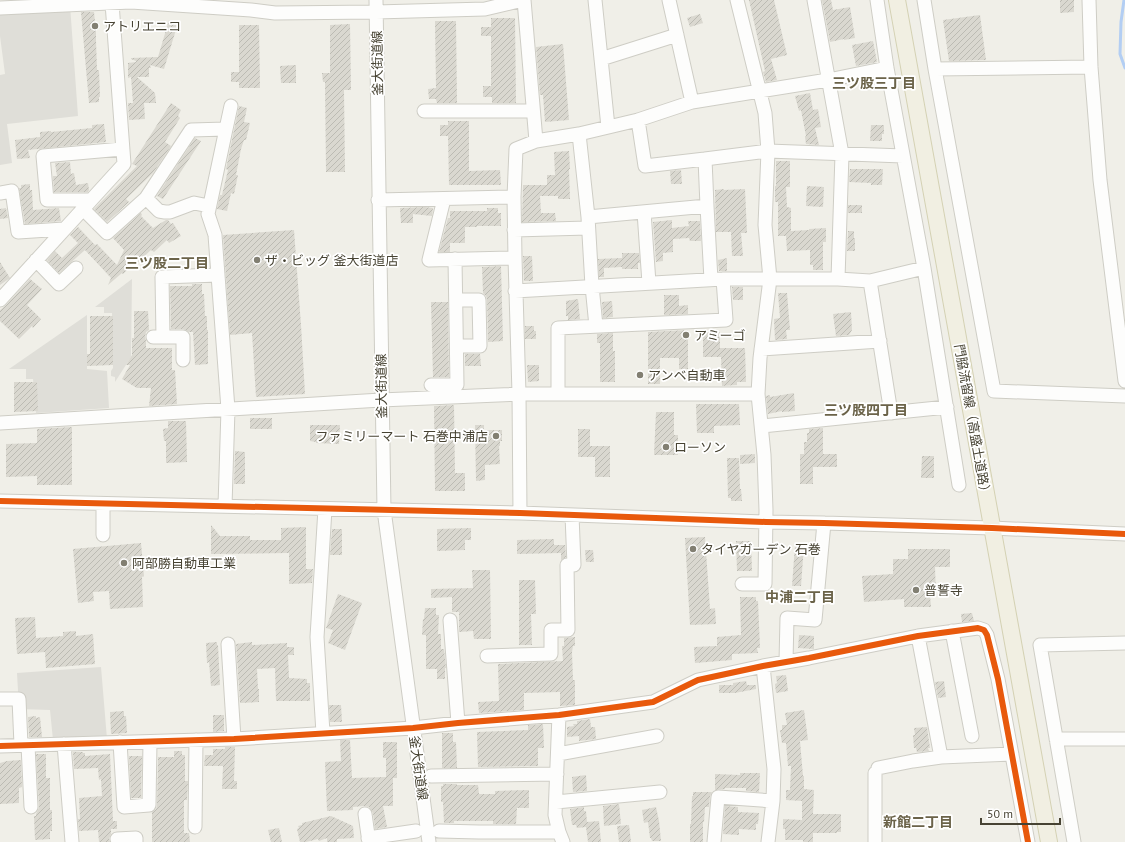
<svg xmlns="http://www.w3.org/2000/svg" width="1125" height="842" font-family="'PT Sans','Noto Sans JP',sans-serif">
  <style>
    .parking { fill: #dfded8 }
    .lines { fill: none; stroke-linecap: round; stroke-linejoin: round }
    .stream { stroke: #b3cef3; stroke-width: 3 }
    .building { fill: url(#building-hatch) }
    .minor-casing { stroke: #cecdc5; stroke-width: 15 }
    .major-casing { stroke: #d4d1b3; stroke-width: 18 }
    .minor { stroke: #fdfdfc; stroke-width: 13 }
    .major { stroke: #f1efe2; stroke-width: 16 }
    .cycleway-casing { stroke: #fff; stroke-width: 8 }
    .cycleway { stroke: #e8590c; stroke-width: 6 }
    .poi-dot { fill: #827f72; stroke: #fff; stroke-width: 1.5 }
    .labels { text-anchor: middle; stroke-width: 3.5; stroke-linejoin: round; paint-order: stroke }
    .poi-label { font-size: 13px; fill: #474333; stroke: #fff; text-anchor: start }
    .street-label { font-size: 13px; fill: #474333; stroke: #fff }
    .neighbourhood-label { font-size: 14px; font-weight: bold; fill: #6b6349; stroke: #fff }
  </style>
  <defs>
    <pattern id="building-hatch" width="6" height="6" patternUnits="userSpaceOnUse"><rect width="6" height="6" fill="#dad8d0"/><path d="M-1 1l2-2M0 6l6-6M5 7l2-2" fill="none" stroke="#bcbbb3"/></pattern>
  </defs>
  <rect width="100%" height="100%" fill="#f0efe8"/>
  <!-- parking -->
  <path class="parking" d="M70,5L78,116L7,124L12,163L0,165V75L5,74L0,36V8Z
    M132,279L131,357L115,382V377L111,376V371L113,368L112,313H104V307H95Z
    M87,315V369L107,371L109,408L36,413L33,379H26V369H9Z
    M101,667L107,739L53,740L50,710L19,709L17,673Z"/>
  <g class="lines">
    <!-- stream -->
    <path class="stream" d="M1124,0L1121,22L1120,54L1125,68"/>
  </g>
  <!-- building -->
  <path class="building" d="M749,0H774L787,55L771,59L777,80L766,82L763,72L765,71Z
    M822,0H831L833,10L850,7L855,38L844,40V39L830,42Z
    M1060,0H1074V12L1060,13Z
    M81,12H94L95,22H96V40L97,70H99L100,97H99V102L89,103Z
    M700,14L703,23L690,27L687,18Z
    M980,15L986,60L949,61L943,20Z
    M491,18H515L516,103H492V97H483V86H491V36H481V27H491Z
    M169,20L178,23L164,69L150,65L151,68H149V77H137L155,93L156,103H144L145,119L129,120L128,103H133L131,77L128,78V63L136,62V61L131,59V58L158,57Z
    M435,21H456L457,103H437L436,99H429L428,89L436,88Z
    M350,24L351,90H344L345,172H326L325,82H323L322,73H330V25Z
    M239,25H259L260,88H239V82H231V72H239Z
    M873,41L877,62L856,66L852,45Z
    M563,44L569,120L545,122L543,95H540L536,47Z
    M296,65V83H281L280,66Z
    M810,93L813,110L818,109L821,127L815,128L819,145L806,144L805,137L806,136L801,110L799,111L795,96Z
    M171,103L181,110L178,116L180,118L165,142L171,146L153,173L126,199L129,202L107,222L94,209L137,166L132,164Z
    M239,106L247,108L244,122L250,123L246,140H244L241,149L236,175H238L234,194L231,193L227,211L217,209L220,195H222L228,170L226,169Z
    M448,121H469V171L500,170L501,185H449L448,136H440V125H448Z
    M104,124L106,142L28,150L30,158L17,159L15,140L40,137V132L51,131V132L92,128V125Z
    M871,125H884V134H882V141H870Z
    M195,138L201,141L163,199L157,196Z
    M569,151L570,169H569L570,199H558V196H540L541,213H555L556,221L522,222L523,185H547V175H555L554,152Z
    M776,161H790V187H786L787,207L791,208V231L809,230V229L826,228V242H823V270H813V265H810V250L787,251L786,236H778V202H775V186H776Z
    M70,162L71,174L74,173L76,185L88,183L89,190L88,192H54L53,176H57L55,163Z
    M850,169H883L882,185H871V183L849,182Z
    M681,170L682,184H671L670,171Z
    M30,184V190H32L33,210L59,208L61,221L25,224L19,188H21V185Z
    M807,186L824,187L823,207L806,206Z
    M724,189V190L745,189L747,233H741L743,256H732L731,232H716L715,190Z
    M848,205H862V213H848Z
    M425,207L433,208L432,216L413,214V223H401L400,208Z
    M6,208L8,218L0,219V209Z
    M487,208H498V213H501V226H477V227H465V243H450V252H439L448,218H450V211H487Z
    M141,213L142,215L141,216L153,228L166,220H168L171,224L173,223L181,236L169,243L167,240L154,252L151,250L136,264L135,263L123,274L122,273L108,285L111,278L85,250L59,273L47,260L55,251L62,258L78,243L70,235L78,227L95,245L97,244L117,265L124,250L113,238Z
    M672,220V228L689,226L688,221H700L701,241H690L689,238L673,239V252L663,253V261L656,262L653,222Z
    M294,230L301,325L305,394L256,397L252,333L230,335L223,235Z
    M848,231H854V238H855V251H847Z
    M622,253H639L640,263H638V269H622V267L604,268V277H599L598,259L622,258Z
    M523,256H532L533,281H524Z
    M727,258V271H719L718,260Z
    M0,262L10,278L0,285Z
    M501,266L503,341L488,342L487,300L486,296L483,293L482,267Z
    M30,279L42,289L27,305L41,319L33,328L32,326L19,339L0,321V310L6,305Z
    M192,284H202V294H204L205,316H207V330H208V364L195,365L193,332H189L183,329H171L170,286H192Z
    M732,287H743V300H733Z
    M778,293H787L790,330H786L787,339L775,340L774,319L780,318Z
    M664,295H679V306L688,305V314L664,315Z
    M578,299L580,319L568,320V316H566V301Z
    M612,301L613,317L603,318L602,302Z
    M431,302H448L449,377H433Z
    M134,311H148L149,330L146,332L145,337L146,341V348H172V370H175L177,404L149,406L151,388H137L122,379L130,365H126L132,355V338H134Z
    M851,312L852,330L849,335L836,336L833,314Z
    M90,316H113V365L87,366V354H90Z
    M525,326H534V331H536V339H525Z
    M688,330V369H679V358H660V384H648V332Z
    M703,332H720V348H745L746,382H737V385L722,386L721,357H703Z
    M613,333V351H615V382H600V343H597V334Z
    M465,354H480L481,366H465Z
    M527,365H539V381L528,382Z
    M14,382H37L38,411L14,412Z
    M794,393L795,411L782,412V411L768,414L766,396L770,395V397Z
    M696,404H739L740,425L714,426V433H697Z
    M454,405L455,473H465V491H435L434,406Z
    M656,412H674V435H678V455H654Z
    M250,418H272V429H250Z
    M168,421H186L187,462L166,463V441H164L163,429L168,428Z
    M310,425H340L339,444L316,443V442L310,441Z
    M475,425H484V430H502V441H500V446H499L500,464L485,465V480L476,481Z
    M72,427V485H37V476L6,477V444L37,443V429Z
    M823,428V454H837V467H813V484H800V454H804V442H807V433H809V429Z
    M578,429H590V446H610V477H595V457H578Z
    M235,451L245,452V484H234Z
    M755,454V463L740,464V455Z
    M922,456H934V478H921Z
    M727,458H739L740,489H741L742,501H731V498H728Z
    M211,525L220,536H250V540H281V528L306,527V569H313L312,583L289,584V553L211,554Z
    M471,528V540H465V550L437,551V529Z
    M332,529H342V555H330Z
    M705,537L710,609L715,608L716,624L690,625L685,538Z
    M554,539V545H565L566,557L561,560V553L517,554V540Z
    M736,541H751L752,571H737Z
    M141,543L144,576L142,577L143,607L110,609L109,591L93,592L94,601L78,603L73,549Z
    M795,545H804L801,586H792Z
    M908,549H950V567H935L936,595H930L931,607H904V599L864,602L862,576L893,574V559H908Z
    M585,550H593L594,562H586Z
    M472,570H490L491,639H474L473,631L459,632V612H452V597L431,598V589L473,588Z
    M519,580H535L536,614H531L532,645H519Z
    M338,594L362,603L345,650L328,643L333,630L326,628Z
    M740,597H756V601H758L760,648H757L758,653L732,654V660L695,663L694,647L717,646V637L741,635Z
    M425,608H436V615H439L438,634H441V649H444L446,668H445V679H437V669H426V635H422L423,619H424Z
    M972,613L974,621L962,622L961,614Z
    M35,617L36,638L63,636V632L76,631V636L93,634L95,664L46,668L45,652L17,654L15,618Z
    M799,635L814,636V649L798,648Z
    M575,637V646H573L572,652L573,680H575V705L560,706V692L524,693V710L479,713L478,702L499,701L498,664L563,661L562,646H564V638Z
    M217,642V645H218L220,685L211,686L209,662L207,663L206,643Z
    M252,642V645L287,643V647H294V655H288L289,678L307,679V683H310V701H276L275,668L257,669L258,689H259V702L240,703L236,644Z
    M786,675L788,691L776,693L775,684L777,683L776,676Z
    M746,681L747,685H756V689L735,693H719V685H733V683Z
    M944,681L946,697L938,698L935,682Z
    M329,705H341L342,722H330Z
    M804,710L808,740L800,741L803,776H804V789L814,790L813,814H841V832H837V833H813V842H803V840H785V829H783V819L802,820V801L786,800V790H790L791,766H788L786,743H782L780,730H782V725H787L785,713Z
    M124,711V716H126L127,733L111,734L110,712Z
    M213,715H224V731L213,732Z
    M36,716V718L40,717L42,737H29L28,717Z
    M590,719L591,727H595L596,739L579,741V736L567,737V727L574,726L573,724H577V721Z
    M543,724L544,748H538V766L478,767L477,732L528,730V725Z
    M927,727L930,748H928L929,751L917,752L916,748H914L913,735H915L914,728Z
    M442,733H453V742H456L457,768H442Z
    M340,740H350L352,778L386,777V758H383V742H397V778H393V806H383L387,827L375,829L373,813L369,807L364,806L353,807V810L327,811L325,762L341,761Z
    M225,747H235L234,781H237V789H222L223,766H204L205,755H213V749H225Z
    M174,751H182V755H185V781H188L187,800H184V833H189L190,842H152V812L156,809L157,805L158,757H174Z
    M73,752H83V753H85V756L110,754L113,821H117V829H111V834L109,839L110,842H99L98,830L79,831L78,819H80L79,798L102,796L101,779L99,780L98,768L74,769Z
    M36,754H46V778H50V810H52V831H50V839L35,840L34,816H36V814L38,810L39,807Z
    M129,756H142L141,798H131Z
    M21,760L22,787L19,788V803L0,804V763L7,761Z
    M740,773H760L759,792L746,791V788H725V789L715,790V774L740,775Z
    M586,775L587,791L573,792L572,777Z
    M443,784H457V785H478L479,794H495V791L529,790V808H517L516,824H493V821H454V823H444L443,802H441V786H443Z
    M693,792H712L710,796L709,807H705L704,822H703V842H690V824H691L692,796H693Z
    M619,804L621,824L604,826L603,806Z
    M725,806L738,807V812L759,813L758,824H756V830L739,829V835L723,834Z
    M584,807V811H586L587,822L599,821L601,842H588L586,827L577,828L576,825H572L570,809Z
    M656,807L659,821L661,841H652L651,838H650L648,822L644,823L642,810Z
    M331,816L353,826L354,838L337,839V842H327V838L319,841L318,839L306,842H300L297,829L299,828L298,826L302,825V823Z
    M629,825L631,842H619L617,826Z
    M279,828L282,842H271L268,830Z"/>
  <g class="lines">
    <defs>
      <path id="minor" d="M376,0L384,510L429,842
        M524,0L536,141
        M595,0L608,127
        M669,0L692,102
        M737,0L765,113L768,151L765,225L770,279L760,358L758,394L764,455L766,510L765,584H742
        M814,0L842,154L838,279
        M877,0L887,68L924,268L959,485
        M924,0L935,69L994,391L1125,396
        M1089,0L1091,67L1100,180L1125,381
        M0,8L131,2L251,10L275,13L376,12L485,9L523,0
        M601,59L677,35
        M935,69L1091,67
        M424,111H533
        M638,120L645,166L705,159
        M226,129L231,106
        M579,134L638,120L692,102L828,80L887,68
        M0,193L12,191L18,232L64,229
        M146,198L191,130L226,129L208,214L215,235L228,409L225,506
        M444,199L429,260L515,258
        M91,200H47L43,156L122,149
        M378,200L514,197
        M707,206L711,280
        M83,209L107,233L146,198L159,211L165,212H170L194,203L209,206
        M644,212L649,283
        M588,217L707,206L705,159L768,151L903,156
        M514,230L588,228
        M36,260L59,284L76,268
        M870,281L891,413
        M515,291L723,279H838L870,281L924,268
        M0,300L83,209L124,164L112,3
        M456,300H479L480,346H457
        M153,337H183V360
        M163,337L162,277L218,275
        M761,349L880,341
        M431,385H457L455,259
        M558,394V328L726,320L723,279
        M0,423L381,400L519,394H758
        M762,426L947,407
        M0,501L520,513L766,522L824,523L992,528L1125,534
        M520,513L519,394L515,258L514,197L516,149L536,141L579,134L588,217L592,286L596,326
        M103,535V504
        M450,620L458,723
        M952,631L972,736
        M918,636L941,757
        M228,644L234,739
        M487,656L551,654V630H568L567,565H574L572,515
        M786,662L787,618L815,620L824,523
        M763,666L774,769L773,801L768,842
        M0,699H19L21,745
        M559,715L555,815L559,832L563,842
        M323,733L317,637L325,509
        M1056,739H1125
        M120,742L124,807L149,805L150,742
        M64,744L72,842
        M28,745L31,807
        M0,746L234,739L413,728L458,723L559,715L653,702L698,680L763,666L809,658L918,636L978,628L984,630L987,635L998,679L1028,842
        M558,754L657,736
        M878,768L913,761L941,757L1012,754
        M431,776L557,774
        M556,802L660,792
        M365,814L369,842
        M195,827L196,740
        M439,831L479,832H559
        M368,838L416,831
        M117,839L136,838V842
        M714,842L718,797L773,801
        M875,842V773
        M1074,842L1040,645L1125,643"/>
      <path id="major" d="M897,0L1049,842"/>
    </defs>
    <!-- minor casing -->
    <use href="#minor" class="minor-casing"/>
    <!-- major casing -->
    <use href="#major" class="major-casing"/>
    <!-- minor -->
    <use href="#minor" class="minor"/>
    <!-- major -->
    <use href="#major" class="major"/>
    <defs>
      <path id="cycleway" d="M0,501L520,513L766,522L824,523L992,528L1125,534
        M0,746L234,739L413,728L458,723L559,715L653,702L698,680L763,666L809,658L918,636L978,628L984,630L987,635L998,679L1028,842"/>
    </defs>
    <!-- cycleway casing -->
    <use href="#cycleway" class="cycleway-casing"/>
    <!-- cycleway -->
    <use href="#cycleway" class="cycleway"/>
  </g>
  <!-- markers -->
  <g class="poi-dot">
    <circle cx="95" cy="26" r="4"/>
    <circle cx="257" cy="260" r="4"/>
    <circle cx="686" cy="335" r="4"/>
    <circle cx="640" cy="375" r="4"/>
    <circle cx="496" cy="436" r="4"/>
    <circle cx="666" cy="447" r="4"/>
    <circle cx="693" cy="549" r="4"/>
    <circle cx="124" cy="563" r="4"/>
    <circle cx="916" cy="590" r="4"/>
  </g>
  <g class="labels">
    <!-- poi labels -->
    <g class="poi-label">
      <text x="103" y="31">アトリエニコ</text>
      <text x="265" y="265">ザ・ビッグ 釜大街道店</text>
      <text x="694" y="340">アミーゴ</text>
      <text x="648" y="380">アンベ自動車</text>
      <text x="488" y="441" text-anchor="end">ファミリーマート 石巻中浦店</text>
      <text x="674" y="452">ローソン</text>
      <text x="701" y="554">タイヤガーデン 石巻</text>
      <text x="132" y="568">阿部勝自動車工業</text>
      <text x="924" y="595">普誓寺</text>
    </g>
    <!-- street labels -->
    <g class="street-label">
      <text transform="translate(377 63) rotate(-91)" y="5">釜大街道線</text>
      <text transform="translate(381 386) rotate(-91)" y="5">釜大街道線</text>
      <text transform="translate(973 421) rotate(80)" y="5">門脇流留線（高盛土道路）</text>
      <text transform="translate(419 768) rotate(82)" y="5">釜大街道線</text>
    </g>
    <!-- neighbourhood labels -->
    <g class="neighbourhood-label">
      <text x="874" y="88">三ツ股三丁目</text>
      <text x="167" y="268">三ツ股二丁目</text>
      <text x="866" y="415">三ツ股四丁目</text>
      <text x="800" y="602">中浦二丁目</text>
      <text x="918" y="827">新館二丁目</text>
    </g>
  </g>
  <!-- scale -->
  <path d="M981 818v6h79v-6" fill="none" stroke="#474333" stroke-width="2"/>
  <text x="987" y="818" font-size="12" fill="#474333" stroke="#ffffff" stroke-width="3" paint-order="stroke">50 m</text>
</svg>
